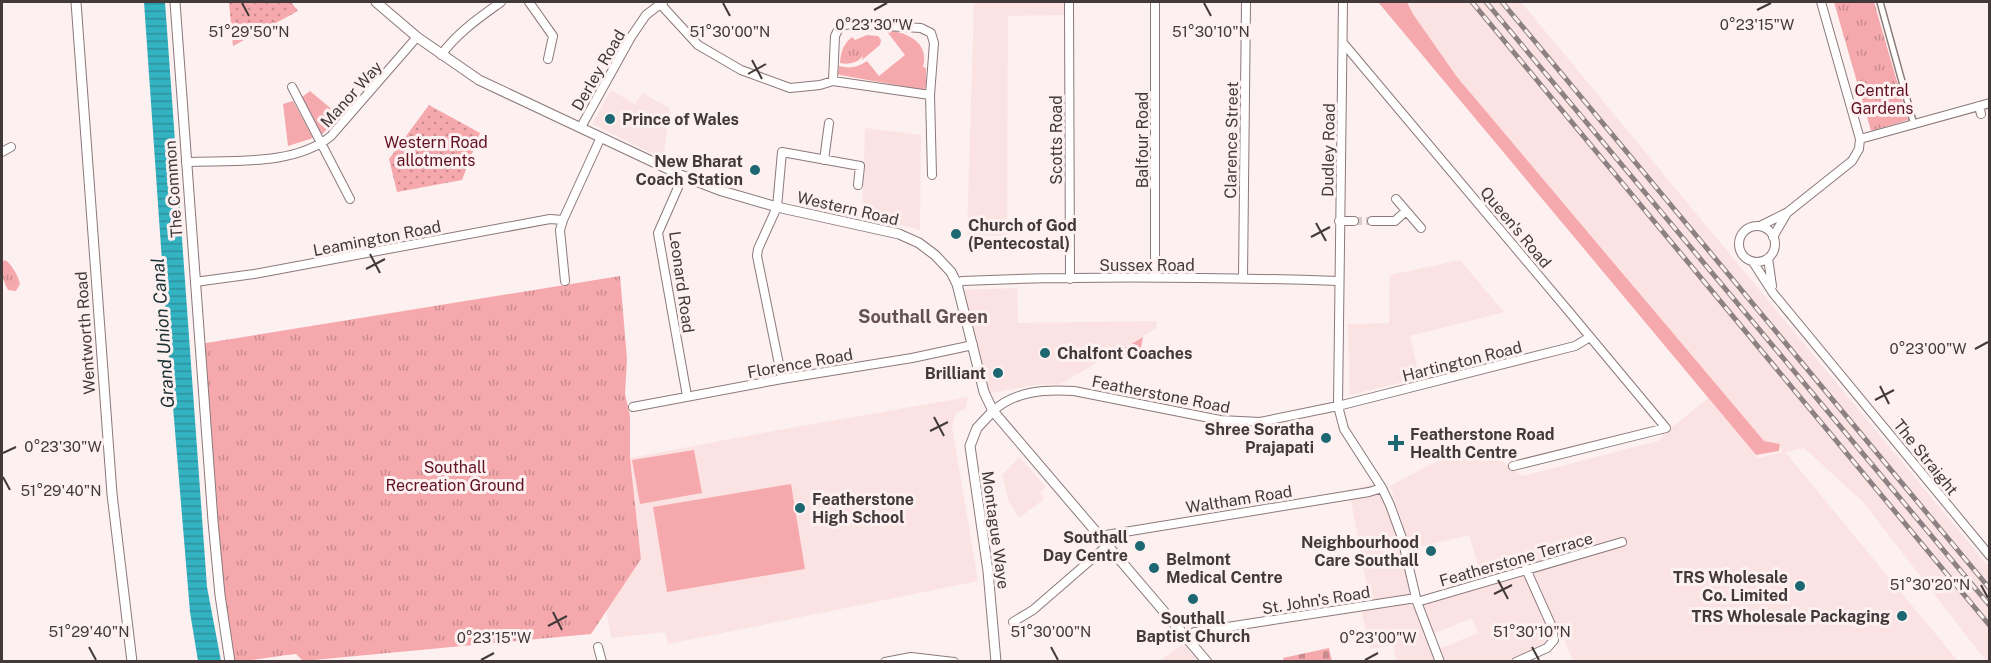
<svg xmlns="http://www.w3.org/2000/svg" width="1991" height="663" font-family="'Public Sans',sans-serif">
  <style>
    .built { fill: #fbe3e3; fill-rule: evenodd }
    .grass { fill: #f6a9ad }
    .cemetery { fill: url(#cemetery-stones) }
    .park { fill: url(#park-tufts) }
    .garden { fill: url(#garden-dots) }
    .water { fill: url(#water-rules) }
    .lines { fill: none; stroke-linecap: round; stroke-linejoin: round }
    .minor-tunnel { stroke: #d8cbcc; stroke-width: 8; stroke-dasharray: 8 4; stroke-linecap: butt }
    .pedestrian-casing { stroke: #8c797a; stroke-width: 8 }
    .minor-casing { stroke: #8c797a; stroke-width: 10 }
    .tertiary-casing { stroke: #8c797a; stroke-width: 11 }
    .pedestrian { stroke: #fff; stroke-width: 5 }
    .minor { stroke: #fff; stroke-width: 8 }
    .tertiary { stroke: #fff; stroke-width: 9 }
    .rail-casing { stroke: #8d8283; stroke-width: 5 }
    .rail { stroke: #fdf0f0; stroke-width: 3; stroke-dasharray: 9; stroke-linecap: butt }
    .ticks { fill: none; stroke: #42393a; stroke-width: 2 }
    .poi-dot { fill: #1c6771; stroke: #fdf0f0; stroke-width: 2 }
    .labels { text-anchor: middle; stroke-width: 6; stroke-linejoin: round; paint-order: stroke }
    .street-label { font-size: 16px; fill: #42393a; stroke: #fdf0f0 }
    .park-label { font-size: 16px; fill: #611220; stroke: #fdf0f0 }
    .poi-label { font-size: 16px; font-weight: bold; fill: #42393a; stroke: #fdf0f0; text-anchor: end }
    .neighbourhood-label { font-size: 18px; font-weight: bold; fill: #635152; stroke: #fdf0f0 }
    .water-label { font-size: 18px; font-style: italic; fill: #192f32; stroke: #fdf0f0 }
    .ticks-label { font-size: 15px; text-anchor: middle; fill: #42393a; stroke: #fdf0f0; stroke-width: 6; stroke-linejoin: round; paint-order: stroke }
  </style>
  <defs>
    <pattern id="cemetery-stones" width="16" height="16" patternUnits="userSpaceOnUse" patternTransform="scale(1.5)"><rect width="16" height="16" fill="#f6a9ad"/><path d="M2 7V4a2 2 0 0 1 4 0v3zM10 15v-3a2 2 0 0 1 4 0v3z" fill="#c98b8e"/></pattern>
    <pattern id="park-tufts" width="24" height="20" patternUnits="userSpaceOnUse" patternTransform="scale(1.5)"><rect width="24" height="20" fill="#f6a9ad"/><path d="M3 7l-1-3M5 7V3M7 7l1-3M15 17l-1-3M17 17v-4M19 17l1-3" fill="none" stroke="#c98b8e"/></pattern>
    <pattern id="garden-dots" width="8" height="8" patternUnits="userSpaceOnUse" patternTransform="scale(1.5)"><rect width="8" height="8" fill="#f6a9ad"/><path d="M2 2h.1M6 6h.1" fill="none" stroke="#c98b8e" stroke-width="1.8" stroke-linecap="round"/></pattern>
    <pattern id="water-rules" width="6" height="5" patternUnits="userSpaceOnUse" patternTransform="scale(1.5)"><rect width="6" height="5" fill="#33b2c2"/><path d="M0 2.5h6" fill="none" stroke="#2d929f"/></pattern>
  </defs>
  <rect width="100%" height="100%" fill="#fdf0f0"/>
  <!-- built -->
  <path class="built" d="M974,2H1064V15L1008,16L1007,236L967,235Z
    M1407,2H1521L1989,567V661H1986L1863,502L1804,448L1785,452L1958,661H1573L1561,632L1544,644L1507,661H1396L1393,645L1370,649L1360,605L1370,603L1349,490L1372,484L1390,511L1399,537L1414,606L1484,585L1469,535L1411,549L1390,486L1433,463L1481,445L1522,476L1658,441L1675,425L1708,398L1758,458L1782,452L1780,444L1764,441L1719,390L1619,268L1497,125L1457,77L1413,14ZM1472,618L1478,633L1434,651L1428,636Z
    M611,90L635,104L643,93L670,109L663,159L592,124Z
    M865,128L921,135L920,230L862,215Z
    M1460,260L1504,312L1410,336L1420,378L1350,395L1348,324L1389,323L1390,275Z
    M1017,288L1018,323L1156,321L1157,328L1060,384L1035,385L981,395L959,290Z
    M968,397L966,408L956,413L952,426L978,581L668,644L665,632L611,638L606,608L641,558L630,458L757,434Z
    M1019,457L1046,487L1040,492L1044,499L1019,518L1009,502L1002,475Z
    M1183,644L1198,661H1159Z"/>
  <!-- grass -->
  <path class="grass" d="M1378,2H1407L1413,14L1457,77L1764,441L1780,444L1779,451L1756,455Z
    M885,29C905,33 930,40 923,67L926,68V86L924,90L840,75L838,74L839,66C850,69 858,67 867,61L879,76L905,55Z
    M867,35L878,36L881,40L880,45L862,60L863,55L855,40Z
    M310,91L341,117L321,135L302,97Z
    M293,101L313,138L288,146L283,104Z
    M694,450L702,493L640,504L632,460Z
    M791,484L805,569L667,592L653,507Z"/>
  <!-- cemetery -->
  <path class="cemetery" d="M1329,648L1332,661H1284L1283,658Z"/>
  <!-- park -->
  <path class="park" d="M1834,2H1874L1908,120L1871,131Z
    M852,37L858,43L863,55C859,63 848,65 840,63C841,52 843,44 852,37Z
    M5,260C11,263 19,277 20,284L16,291L8,290C3,281 1,272 2,262Z
    M620,276L627,359L625,394L630,416V458L641,559L591,634L303,661L296,654C275,656 255,661 235,661L222,596L200,344Z
    M1143,337L1139,359L1114,354Z"/>
  <!-- garden -->
  <path class="garden" d="M229,2H291L298,11L233,46Z
    M429,105L480,133L462,180L397,192L389,159Z"/>
  <!-- water -->
  <path class="water" d="M144,2H165L207,587L221,661H198L190,612L167,334Z"/>
  <g class="lines">
    <!-- minor-tunnel -->
    <path class="minor-tunnel" d="M1354,221H1372"/>
    <defs>
      <path id="pedestrian" d="M1880,2L1914,125"/>
      <path id="minor" d="M529,2L553,36L548,59
        M661,2L664,8L698,45L741,70L790,88L820,85L833,81
        M1069,2L1070,279
        M1343,2L1338,406L1344,429L1382,488L1390,505L1402,538L1417,602L1440,662
        M850,24L921,28L931,33L934,43L930,95L833,81L835,36L840,26Z
        M1344,44L1571,314L1666,428L1513,466
        M441,55C458,32 479,18 501,2
        M292,87L350,199
        M930,95L932,175
        M1979,106L1981,114
        M581,127L631,37L646,15L663,2
        M1860,139L1990,103
        M2,152L11,147
        M824,160L829,123
        M186,162C232,160 295,166 331,136L417,37
        M683,176L658,233L687,396
        M1396,199L1421,228
        M1339,221H1354
        M1372,221H1395L1406,211
        M1760,226L1788,212L1852,161L1859,149L1860,139L1821,2
        M1739 244a18 18 0 1 1 36 0a18 18 0 1 1-36 0Z
        M1773,237L1787,213
        M1768,258L1772,286
        M1753,262L1773,293L1990,556
        M1155,278V2
        M1243,278L1246,2
        M565,281L560,230L563,220L601,137
        M195,282L254,274L550,219L563,220
        M957,284L962,281C1087,275 1213,277 1338,281
        M782,379L757,256L758,249L777,207L782,152L860,166L858,185
        M633,407L782,379L912,358L973,345
        M993,411C1015,391 1045,389 1074,391L1220,420L1260,422L1338,406L1575,346L1590,337
        M1100,536L1369,492L1382,488
        M1417,602L1622,542
        M1013,622L1033,610L1108,545
        M1185,636L1195,632L1416,598
        M598,647L602,662
        M885,662L911,657L954,662
        M1516,662L1547,648L1554,640L1552,627L1526,569"/>
      <path id="tertiary" d="M76,2L112,494L132,662
        M175,2L213,521L220,595L230,662
        M376,2L417,37L479,80L683,176L722,191L777,207L899,234L919,243L935,255L951,272L957,284L984,392L993,411L1207,662
        M993,411L977,428L970,446L988,571L996,662"/>
    </defs>
    <!-- pedestrian casing -->
    <use href="#pedestrian" class="pedestrian-casing"/>
    <!-- minor casing -->
    <use href="#minor" class="minor-casing"/>
    <!-- tertiary casing -->
    <use href="#tertiary" class="tertiary-casing"/>
    <!-- pedestrian -->
    <use href="#pedestrian" class="pedestrian"/>
    <!-- minor -->
    <use href="#minor" class="minor"/>
    <!-- tertiary -->
    <use href="#tertiary" class="tertiary"/>
    <defs>
      <path id="rail" d="M1472,2L1990,626
        M1486,2L1990,606
        M1502,2L1990,589"/>
    </defs>
    <!-- rail casing -->
    <use href="#rail" class="rail-casing"/>
    <!-- rail -->
    <use href="#rail" class="rail"/>
  </g>
  <!-- ticks -->
  <path class="ticks" d="M242,3L249,16M723,3L730,16M1204,3L1211,16M874,10L887,3M1757,10L1771,3M752,60L762,79M748,74L766,64M1316,223L1326,241M1311,237L1330,227M370,254L380,273M366,269L385,259M1975,349L1988,342M1880,386L1889,404M1875,400L1894,390M934,417L944,436M930,431L948,422M3,453L16,447M3,477L10,490M1498,580L1508,599M1981,585L1988,598M1494,594L1512,585M553,612L562,630M548,626L567,616M89,647L96,660M1051,647L1058,660M1532,647L1539,660M481,660L494,653M1365,660L1378,653"/>
  <!-- markers -->
  <g class="poi-dot">
    <circle cx="610" cy="119" r="6"/>
    <circle cx="755" cy="170" r="6"/>
    <circle cx="956" cy="234" r="6"/>
    <circle cx="1045" cy="353" r="6"/>
    <circle cx="998" cy="373" r="6"/>
    <circle cx="1326" cy="438" r="6"/>
    <path d="M1393 434h6v6h6v6h-6v6h-6v-6h-6v-6h6z"/>
    <circle cx="800" cy="508" r="6"/>
    <circle cx="1140" cy="546" r="6"/>
    <circle cx="1431" cy="551" r="6"/>
    <circle cx="1154" cy="568" r="6"/>
    <circle cx="1800" cy="586" r="6"/>
    <circle cx="1193" cy="599" r="6"/>
    <circle cx="1902" cy="616" r="6"/>
  </g>
  <g class="labels">
    <!-- street labels -->
    <g class="street-label">
      <text transform="translate(598 70) rotate(-60)" y="6">Derley Road</text>
      <text transform="translate(351 94) rotate(-48)" y="6">Manor Way</text>
      <text transform="translate(1056 140) rotate(-90)" y="6">Scotts Road</text>
      <text transform="translate(1142 140) rotate(-90)" y="6">Balfour Road</text>
      <text transform="translate(1231 140) rotate(-89)" y="6">Clarence Street</text>
      <text transform="translate(1328 150) rotate(-89)" y="6">Dudley Road</text>
      <text transform="translate(173 189) rotate(-94)" y="6">The Common</text>
      <text transform="translate(848 208) rotate(13)" y="6">Western Road</text>
      <text transform="translate(1516 227) rotate(50)" y="6">Queen's Road</text>
      <text transform="translate(377 238) rotate(-11)" y="6">Leamington Road</text>
      <text x="1147" y="271">Sussex Road</text>
      <text transform="translate(682 282) rotate(82)" y="6">Leonard Road</text>
      <text transform="translate(85 333) rotate(-94)" y="6">Wentworth Road</text>
      <text transform="translate(1462 361) rotate(-14)" y="6">Hartington Road</text>
      <text transform="translate(800 363) rotate(-10)" y="6">Florence Road</text>
      <text transform="translate(1161 394) rotate(11)" y="6">Featherstone Road</text>
      <text transform="translate(1926 457) rotate(51)" y="6">The Straight</text>
      <text transform="translate(1239 499) rotate(-9)" y="6">Waltham Road</text>
      <text transform="translate(996 530) rotate(82)" y="6">Montague Waye</text>
      <text transform="translate(1516 559) rotate(-16)" y="6">Featherstone Terrace</text>
      <text transform="translate(1316 600) rotate(-9)" y="6">St. John's Road</text>
    </g>
    <!-- park labels -->
    <g class="park-label">
      <text x="1882" y="96">Central<tspan x="1882" dy="18">Gardens</tspan></text>
      <text x="436" y="148">Western Road<tspan x="436" dy="18">allotments</tspan></text>
      <text x="455" y="473">Southall<tspan x="455" dy="18">Recreation Ground</tspan></text>
    </g>
    <!-- poi labels -->
    <g class="poi-label">
      <text x="622" y="125" text-anchor="start">Prince of Wales</text>
      <text x="743" y="167">New Bharat<tspan x="743" dy="18">Coach Station</tspan></text>
      <text x="968" y="231" text-anchor="start">Church of God<tspan x="968" dy="18">(Pentecostal)</tspan></text>
      <text x="1057" y="359" text-anchor="start">Chalfont Coaches</text>
      <text x="986" y="379">Brilliant</text>
      <text x="1314" y="435">Shree Soratha<tspan x="1314" dy="18">Prajapati</tspan></text>
      <text x="1410" y="440" text-anchor="start">Featherstone Road<tspan x="1410" dy="18">Health Centre</tspan></text>
      <text x="812" y="505" text-anchor="start">Featherstone<tspan x="812" dy="18">High School</tspan></text>
      <text x="1128" y="543">Southall<tspan x="1128" dy="18">Day Centre</tspan></text>
      <text x="1419" y="548">Neighbourhood<tspan x="1419" dy="18">Care Southall</tspan></text>
      <text x="1166" y="565" text-anchor="start">Belmont<tspan x="1166" dy="18">Medical Centre</tspan></text>
      <text x="1788" y="583">TRS Wholesale<tspan x="1788" dy="18">Co. Limited</tspan></text>
      <text x="1890" y="622">TRS Wholesale Packaging</text>
      <text x="1193" y="624" text-anchor="middle">Southall<tspan x="1193" dy="18">Baptist Church</tspan></text>
    </g>
    <!-- neighbourhood labels -->
    <g class="neighbourhood-label">
      <text x="923" y="323">Southall Green</text>
    </g>
    <!-- water labels -->
    <g class="water-label">
      <text transform="translate(163 333) rotate(-94)" y="6">Grand Union Canal</text>
    </g>
  </g>
  <g class="ticks-label">
    <text x="874" y="30">0°23'30"W</text>
    <text x="1757" y="30">0°23'15"W</text>
    <text x="249" y="37">51°29'50"N</text>
    <text x="730" y="37">51°30'00"N</text>
    <text x="1211" y="37">51°30'10"N</text>
    <text x="1928" y="354">0°23'00"W</text>
    <text x="63" y="452">0°23'30"W</text>
    <text x="61" y="496">51°29'40"N</text>
    <text x="1930" y="590">51°30'20"N</text>
    <text x="89" y="637">51°29'40"N</text>
    <text x="1051" y="637">51°30'00"N</text>
    <text x="1532" y="637">51°30'10"N</text>
    <text x="494" y="643">0°23'15"W</text>
    <text x="1378" y="643">0°23'00"W</text>
  </g>
  <!-- border -->
  <rect width="1991" height="663" fill="none" stroke="#42393a" stroke-width="6"/>
</svg>
